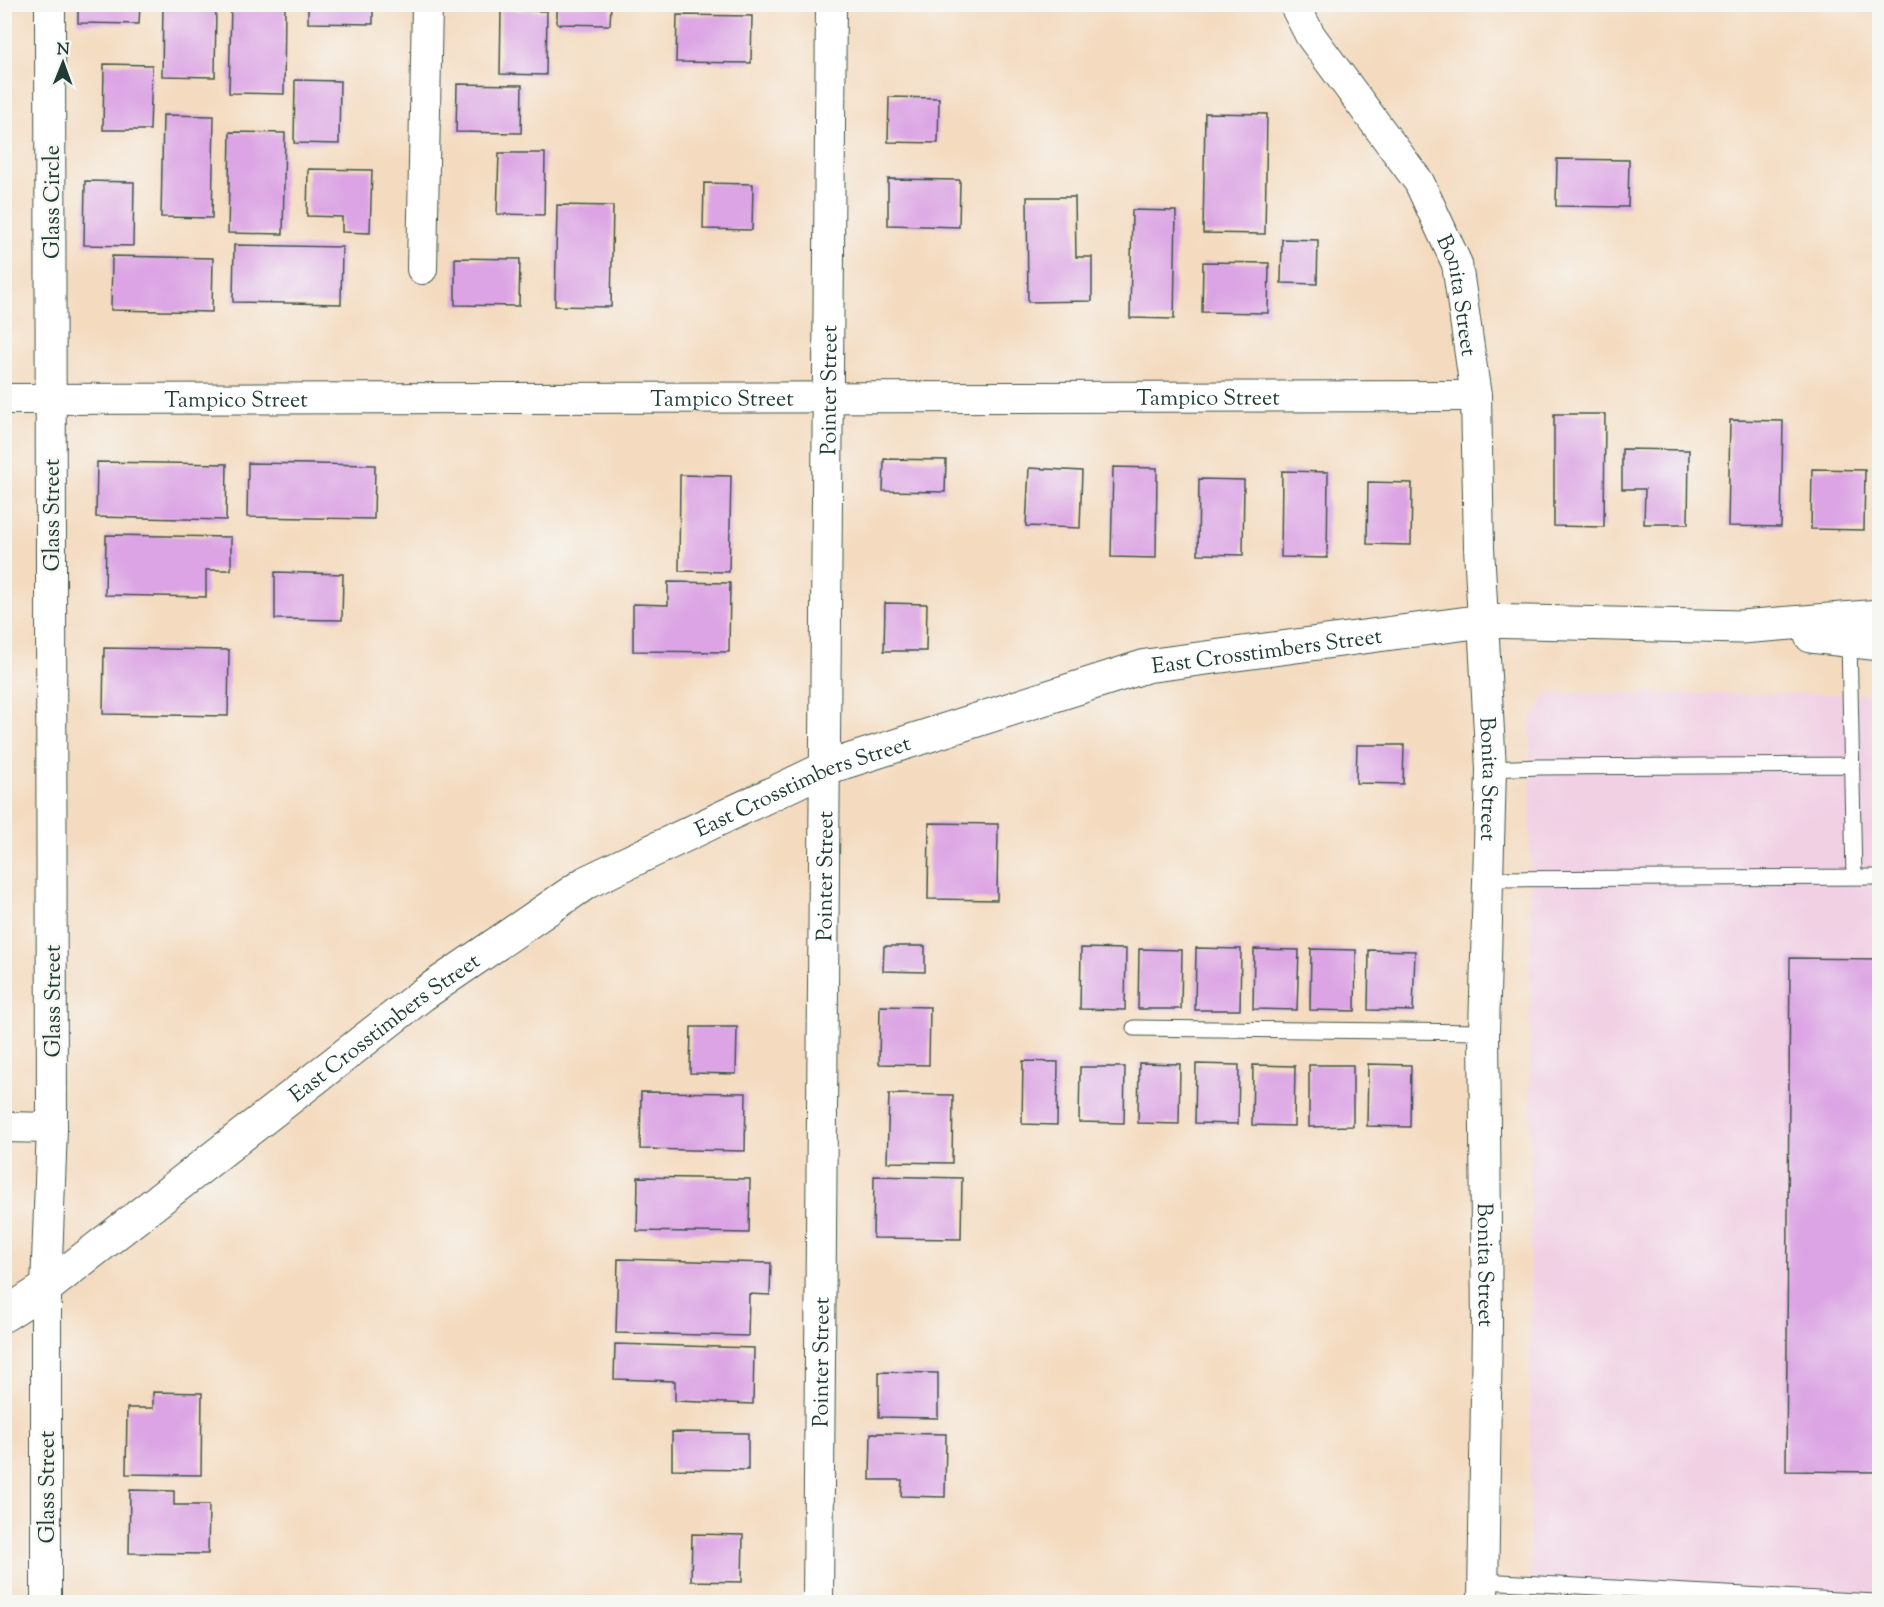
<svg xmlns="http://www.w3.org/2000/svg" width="1884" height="1607" font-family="'Sorts Mill Goudy',serif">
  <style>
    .built { fill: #f1d0e4 }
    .building { fill: #dca4e4 }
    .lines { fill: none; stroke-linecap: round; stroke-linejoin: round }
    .service-casing { stroke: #3f5549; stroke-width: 17 }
    .minor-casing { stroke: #3f5549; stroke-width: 32 }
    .secondary-casing { stroke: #3f5549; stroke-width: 35 }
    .service { stroke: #fff; stroke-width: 15 }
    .minor { stroke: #fff; stroke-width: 30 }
    .secondary { stroke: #fff; stroke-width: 33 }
    .labels { text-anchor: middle; stroke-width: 4.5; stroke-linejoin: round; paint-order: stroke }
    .street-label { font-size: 22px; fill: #1f3d34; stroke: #f6f6f2 }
  </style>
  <rect width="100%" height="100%" fill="#f6f6f2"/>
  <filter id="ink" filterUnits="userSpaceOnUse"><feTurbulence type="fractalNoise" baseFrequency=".0167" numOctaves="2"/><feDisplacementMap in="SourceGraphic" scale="12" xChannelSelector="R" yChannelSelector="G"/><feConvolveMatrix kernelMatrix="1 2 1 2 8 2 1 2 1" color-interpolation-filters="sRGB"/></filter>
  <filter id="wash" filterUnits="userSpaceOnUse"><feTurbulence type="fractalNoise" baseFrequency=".008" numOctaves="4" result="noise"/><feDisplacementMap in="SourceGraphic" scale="24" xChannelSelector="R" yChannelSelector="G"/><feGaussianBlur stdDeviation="1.35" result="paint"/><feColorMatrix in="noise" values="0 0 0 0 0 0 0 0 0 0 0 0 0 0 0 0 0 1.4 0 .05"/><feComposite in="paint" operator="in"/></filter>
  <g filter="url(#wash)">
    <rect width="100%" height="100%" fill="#f4dbc0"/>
    <!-- built -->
    <path class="built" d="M1547,693L1879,694V1602H1530V722Z"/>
    <g id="blocks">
      <!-- building -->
      <path class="building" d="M78,4H140L139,24L78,23Z
        M163,4H216L215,77L162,76Z
        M231,4H285L284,94L229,93Z
        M308,4H373V24L308,23Z
        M557,4H611L610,25L557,24Z
        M501,10L547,11L546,75L500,74Z
        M677,15L752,16L751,63L676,62Z
        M104,64L152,65L150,130H103Z
        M295,80L340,81L339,144L294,143Z
        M457,84L522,85L521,133L456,132Z
        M889,97L939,98L938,143L888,142Z
        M1205,113L1267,114L1265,234L1203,233Z
        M163,115L214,116L212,218L161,217Z
        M230,132L285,133L283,234L228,233Z
        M499,153H545L544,215L497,214Z
        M1557,159L1629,160L1628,207L1556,206Z
        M308,169L372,170L370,233L342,232V217L307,216Z
        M888,179L960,180L959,227L888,225Z
        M85,181L134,182L133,246L84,245Z
        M704,183L753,184L752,230L703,229Z
        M1027,197H1075L1076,257H1092V301L1028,302Z
        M557,205L613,206L611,307L555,306Z
        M1132,210L1176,211L1174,319L1130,318Z
        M1282,239L1318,240L1317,284L1281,283Z
        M234,245L342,247L341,304L233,302Z
        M112,256L213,258L212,312L111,310Z
        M455,258L520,259L519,306L455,305Z
        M1203,262L1269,263L1268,313L1202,312Z
        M1554,414H1605L1604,527L1554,526Z
        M1730,420L1783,421L1781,527L1728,526Z
        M1622,449L1689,450L1688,524H1644L1645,489H1622Z
        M884,459L946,460L945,492L883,491Z
        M97,462L227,464L226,520L96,517Z
        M248,463L375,465L374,519L247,517Z
        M1113,467L1157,468L1156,558L1111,557Z
        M1029,468L1082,471L1080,528L1026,526Z
        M1812,469L1865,470L1864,530L1811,529Z
        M1282,471L1328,472L1327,558L1281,557Z
        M680,475L731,476L729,572L679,571Z
        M1199,479L1244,480L1243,555L1198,554Z
        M1368,482L1412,483L1411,545L1367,544Z
        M106,535L231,537V570H206V597L105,595Z
        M275,572L343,574L342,620L275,619Z
        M668,582L730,583L729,652L633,651V604L668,605Z
        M885,603L927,604L926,651H884Z
        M104,648L229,650L228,716L103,714Z
        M1357,745H1404L1403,784L1356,783Z
        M929,823L998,824L997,900L928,899Z
        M884,946H925V972L883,971Z
        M1081,948L1126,949L1125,1010L1080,1009Z
        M1196,948L1241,949L1240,1010H1195Z
        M1139,949L1182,950L1181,1009H1138Z
        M1254,949L1299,950L1297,1010L1253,1009Z
        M1311,949L1356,950L1355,1011L1310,1010Z
        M1369,950L1415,951L1413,1011L1368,1010Z
        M1790,958L1880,959V1472L1786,1471Z
        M880,1006L930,1007L929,1065L879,1064Z
        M691,1027H737L736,1074L690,1073Z
        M1023,1061L1058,1062L1057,1125L1022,1124Z
        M1139,1063L1180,1064L1179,1124L1138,1123Z
        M1196,1064L1239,1065L1238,1124L1195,1123Z
        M1368,1064L1411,1065L1410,1127L1367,1126Z
        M1253,1065L1295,1066L1294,1126L1252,1125Z
        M1309,1065H1353V1126L1309,1127Z
        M1080,1067H1125L1124,1123L1079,1122Z
        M641,1092L746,1093L745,1151L640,1149Z
        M889,1094L953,1095L952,1163L887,1162Z
        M874,1176L962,1178L961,1239L873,1238Z
        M638,1177L750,1179L749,1233L637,1231Z
        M618,1259L771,1263L770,1295L749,1294L748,1336L616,1333Z
        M615,1344L754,1348L753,1404L675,1401V1381L614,1379Z
        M879,1372L938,1373V1418L879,1417Z
        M153,1392L202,1393L201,1475L126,1474L127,1408H153Z
        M672,1432L748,1433V1470L672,1469Z
        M871,1433L946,1434L945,1497L901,1496L902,1480H870Z
        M130,1490L174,1491V1505H209L208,1554L129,1553Z
        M692,1534L743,1535L742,1582L691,1581Z"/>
    </g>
  </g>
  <g filter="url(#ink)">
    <use href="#blocks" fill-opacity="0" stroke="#3f5549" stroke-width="1.5"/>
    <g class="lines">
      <defs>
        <path id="service" d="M1849,640L1854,877
          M1491,769L1538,767L1852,765
          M1488,879L1880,877
          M1134,1028L1484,1032
          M1483,1581L1876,1602"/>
        <g id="minor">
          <path id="s1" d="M1294,4L1310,35L1419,182L1457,264L1476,396L1479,547L1491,769L1484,1032L1487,1326L1483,1602"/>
          <path d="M422,269L427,4"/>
          <path id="s2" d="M4,399L1476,396"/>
          <path d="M4,1127L52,1128"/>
          <path d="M46,1602V1288L52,1128L50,4"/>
          <path id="s3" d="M818,1602L831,4"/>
        </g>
        <g id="secondary">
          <path d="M1811,636L1880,644"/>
          <path id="s4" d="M4,1315L46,1288L422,995L587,882L826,768L1146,666L1483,621L1741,627L1880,616"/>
        </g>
      </defs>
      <!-- service casing -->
      <use href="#service" class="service-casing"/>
      <!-- minor casing -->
      <use href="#minor" class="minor-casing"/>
      <!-- secondary casing -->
      <use href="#secondary" class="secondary-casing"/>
      <!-- service -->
      <use href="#service" class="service"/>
      <!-- minor -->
      <use href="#minor" class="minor"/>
      <!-- secondary -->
      <use href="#secondary" class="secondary"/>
    </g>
  </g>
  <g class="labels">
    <!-- street labels -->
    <g class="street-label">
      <text transform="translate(51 202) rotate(-90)" y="8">Glass Circle</text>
      <text dy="8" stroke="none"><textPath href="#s1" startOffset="339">Bonita Street</textPath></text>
      <text dy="8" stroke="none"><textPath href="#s3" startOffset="1212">Pointer Street</textPath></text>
      <text dy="8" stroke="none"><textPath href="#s2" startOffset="718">Tampico Street</textPath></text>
      <text dy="8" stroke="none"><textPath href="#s2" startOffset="1204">Tampico Street</textPath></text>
      <text dy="8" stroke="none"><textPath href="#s2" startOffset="232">Tampico Street</textPath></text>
      <text transform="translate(51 515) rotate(-90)" y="8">Glass Street</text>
      <text dy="8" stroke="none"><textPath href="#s4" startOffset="1449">East Crosstimbers Street</textPath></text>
      <text dy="8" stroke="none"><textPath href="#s1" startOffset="825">Bonita Street</textPath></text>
      <text dy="8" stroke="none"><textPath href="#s4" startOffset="963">East Crosstimbers Street</textPath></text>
      <text dy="8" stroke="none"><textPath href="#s3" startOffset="726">Pointer Street</textPath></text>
      <text transform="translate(52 1001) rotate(-90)" y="8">Glass Street</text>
      <text dy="8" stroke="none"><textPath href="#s4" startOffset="477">East Crosstimbers Street</textPath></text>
      <text dy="8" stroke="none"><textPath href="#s1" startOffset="1311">Bonita Street</textPath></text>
      <text dy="8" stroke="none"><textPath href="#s3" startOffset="240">Pointer Street</textPath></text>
      <text transform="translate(46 1487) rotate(-90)" y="8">Glass Street</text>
    </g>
  </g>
  <!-- margin -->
  <rect width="1884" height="1607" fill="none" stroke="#f6f6f2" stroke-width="24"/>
  <!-- north arrow -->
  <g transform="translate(63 63) rotate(1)" stroke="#f6f6f2" stroke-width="4.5" paint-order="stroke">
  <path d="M0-4.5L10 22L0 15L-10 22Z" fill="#1f3d34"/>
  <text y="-9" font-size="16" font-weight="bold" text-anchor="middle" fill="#1f3d34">N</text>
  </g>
</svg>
